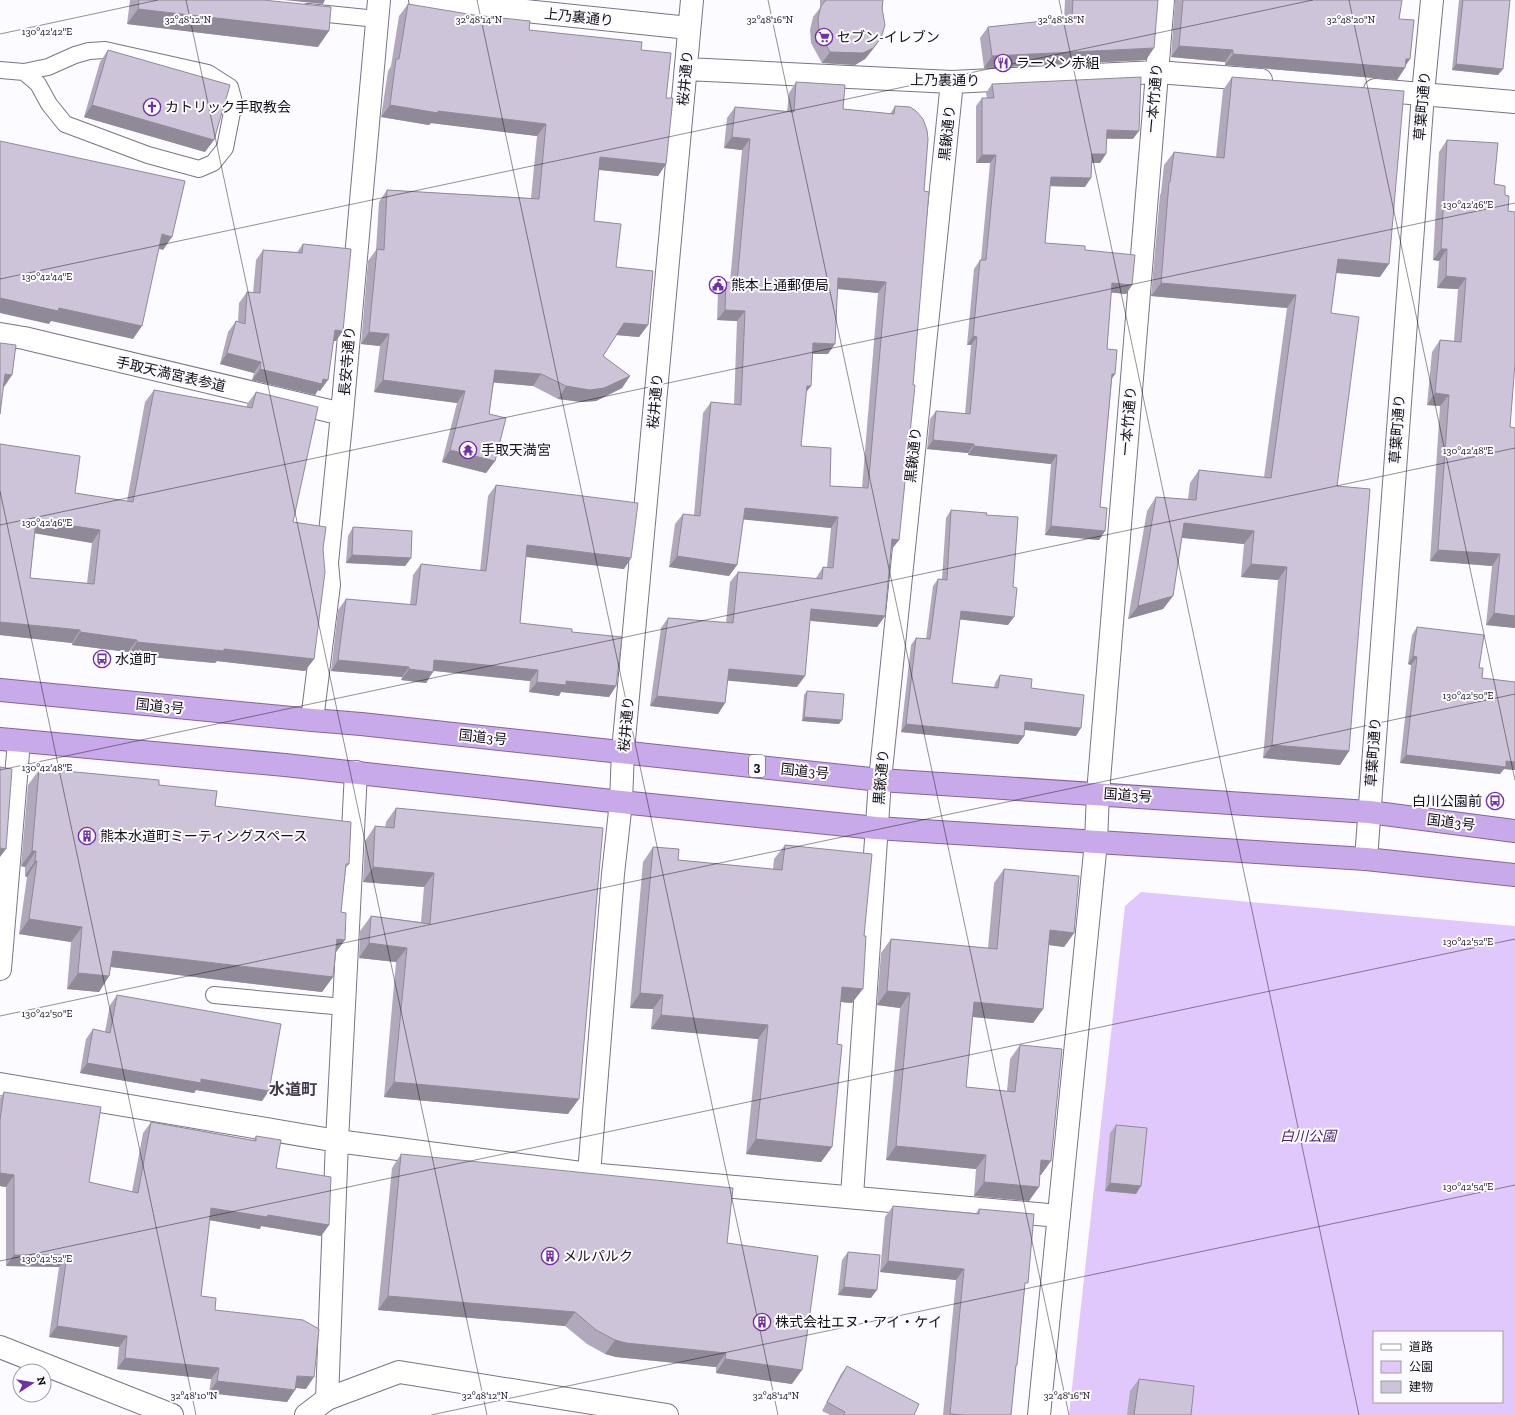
<svg xmlns="http://www.w3.org/2000/svg" width="1515" height="1415" font-family="'Zilla Slab','Noto Sans JP',serif">
  <style>
    .green { fill: #e0c8fd; fill-rule: evenodd }
    .lines { fill: none; stroke-linecap: round; stroke-linejoin: round }
    .service-casing { stroke: #7c7387; stroke-width: 18 }
    .minor-casing { stroke: #7c7387; stroke-width: 24 }
    .tertiary-casing { stroke: #7c7387; stroke-width: 24 }
    .trunk-casing { stroke: #80669c; stroke-width: 24 }
    .service { stroke: #fff; stroke-width: 16 }
    .minor { stroke: #fff; stroke-width: 22 }
    .tertiary { stroke: #fff; stroke-width: 22 }
    .trunk { stroke: #c8aaea; stroke-width: 22 }
    .wall { fill: #b1a9bb; fill-rule: evenodd }
    .shaded-wall { fill: #908998 }
    .building { fill: #cec4d9; stroke: #908998; fill-rule: evenodd }
    .ticks { fill: none; stroke: #131017; stroke-width: 1; stroke-opacity: 0.45 }
    .labels { text-anchor: middle; stroke-width: 4; stroke-linejoin: round; paint-order: stroke }
    .shield { fill: #fcfbff; stroke: #59565d; stroke-width: 1 }
    .shield-label { font-size: 13px; font-weight: bold; fill: #131017 }
    .street-label { font-size: 14px; fill: #131017; stroke: #fcfbff }
    .poi-label { font-size: 14px; fill: #131017; stroke: #fcfbff; text-anchor: start }
    .park-label { font-size: 14px; font-style: italic; fill: #4e2173; stroke: #fcfbff }
    .quarter-label { font-size: 16px; font-weight: bold; fill: #433b4c; stroke: #fcfbff }
    .ticks-label { font-size: 10px; text-anchor: middle; fill: #131017; stroke: #fcfbff; stroke-width: 4; stroke-linejoin: round; paint-order: stroke }
  </style>
  <rect width="100%" height="100%" fill="#fcfbff"/>
  <!-- green -->
  <path class="green" d="M1141,892L1515,926V1415H1069L1125,906ZM1374,1332H1502V1402H1374Z"/>
  <g class="lines">
    <defs>
      <path id="service" d="M308,12L377,19
        M0,70L24,72L48,67L75,55L89,51L105,50L208,73L230,87L234,102L225,148L213,163L199,169L148,155L65,124L49,104L38,84L24,72
        M214,995L344,1007"/>
      <path id="minor" d="M420,0L689,28
        M686,69L952,82L1157,72L1261,80
        M1375,90L1515,102
        M0,334L24,338L342,414
        M312,720L329,585L327,563L342,414L379,0
        M1366,859L1423,94L1432,0
        M0,969L19,741
        M0,1084L337,1141L589,1174L1059,1216
        M589,1174L613,874L621,802L623,751L692,0
        M852,1196L880,780L952,82
        M327,1399L337,1141L356,772
        M1039,1415L1096,842L1098,793L1163,0"/>
      <path id="tertiary" d="M0,1347L172,1415
        M306,1415L327,1399L399,1372L667,1415"/>
      <path id="trunk" d="M0,690L312,720L361,724L880,780L1369,812L1515,831
        M0,739L285,765L621,802L876,828L1366,859L1515,875"/>
    </defs>
    <!-- service casing -->
    <use href="#service" class="service-casing"/>
    <!-- minor casing -->
    <use href="#minor" class="minor-casing"/>
    <!-- tertiary casing -->
    <use href="#tertiary" class="tertiary-casing"/>
    <!-- trunk casing -->
    <use href="#trunk" class="trunk-casing"/>
    <!-- service -->
    <use href="#service" class="service"/>
    <!-- minor -->
    <use href="#minor" class="minor"/>
    <!-- tertiary -->
    <use href="#tertiary" class="tertiary"/>
    <!-- trunk -->
    <use href="#trunk" class="trunk"/>
  </g>
  <!-- wall -->
  <path class="wall" d="M130,0H263L318,47L127,24Z
    M820,0H883L881,38L873,49L865,59L855,65L822,63L811,43L810,30L813,17L820,8Z
    M1065,0H1158L1146,60L984,68L980,38L988,27L1064,19Z
    M1175,0H1402L1399,19L1405,66L1397,80L1225,65V62L1171,57Z
    M1459,0H1510L1498,75L1452,70Z
    M408,4L529,30L641,50L666,98V164L658,176L599,170L594,221L616,267L648,325L639,337L616,335L603,356L630,376L622,388L596,401L582,402L558,399L533,386L494,382L489,414L495,461L486,473L442,462L457,403L374,392L380,346L361,344L368,261L376,250L379,202L387,190L531,198L537,136L431,123L429,125L381,117L388,71L391,66L399,16Z
    M108,50L205,152L84,117L100,62Z
    M1232,77L1380,277L1336,273L1331,313L1337,486L1349,751L1340,765L1263,758L1278,580L1241,577L1244,544L1182,538L1173,596L1163,609L1128,619L1147,511L1156,497L1188,499L1190,483L1199,470L1264,477L1287,308L1151,296L1160,195L1161,193L1164,165L1174,152L1216,157L1223,90Z
    M796,82L843,109L890,114L895,106L924,191L899,540L891,550L885,616L877,627L810,621L797,687L727,680L725,703L718,714L650,706L661,628L668,618L726,623L730,582L738,572L815,579L816,578L823,567H827L831,528L743,519L737,565L729,576L669,567L675,524L683,514L694,515L703,413L711,402L734,405L737,321L717,320L718,293L726,282H730L742,150L724,148L727,118L735,107L787,112L789,93ZM837,289L878,293L862,488L830,486L801,446L806,392L811,386L812,354H828Z
    M992,84L1133,139H1106L1100,163H1092L1085,187L1050,186L1045,243L1085,250L1132,285L1126,294L1111,292L1107,349L1112,379L1100,507L1105,531L1099,540L1045,535L1051,464L968,455V453L927,449L930,419L936,411L965,414L971,345H967L974,269L980,260H981L990,163H976V106L982,98H987L986,93Z
    M1447,140L1505,195L1508,211L1510,427L1515,628L1486,625L1492,566L1430,561L1440,406L1427,405L1432,352L1440,340L1454,341L1458,289L1437,288L1439,261L1433,260L1439,152Z
    M303,244L336,341H334L320,391L318,390L315,395L252,380L254,373L220,364L228,332L236,321L238,322L239,303L247,292L253,293L256,260L263,250L297,252Z
    M154,390L247,407V404L256,392L293,522L323,549L314,659L305,671L217,661L215,663L128,655V652L72,645V643L0,635V444L75,493L127,501L145,402ZM35,533L92,543L87,583L30,578Z
    M496,485L631,558L624,569L526,557L520,623L572,632L616,686L609,697L561,692L559,696L529,692L530,681L433,671L426,683L401,680L402,677L331,671L338,610L346,599L410,605L413,575L421,564L480,571L488,496Z
    M951,510L986,515L1008,625L960,619L952,683L994,687L995,683L1000,675L1031,688L1076,736L1024,730V736L1018,744L901,732L911,645L916,638L926,639L933,586L938,579H942L946,518Z
    M353,527L411,558L405,566L346,563L348,536Z
    M1417,627L1479,668L1482,678L1515,682V770L1504,769L1500,774L1400,763L1411,665L1408,664L1412,635Z
    M807,691L839,724L802,721L804,695Z
    M44,769L159,785L215,806L349,864L346,868L333,977L322,992L111,967L109,976L99,992L67,989L71,942L19,934L27,877L25,876V867L21,866L28,785L39,770L43,771Z
    M396,808L603,828L568,1114L384,1097L396,962L359,958L360,931L371,916L421,922L424,887L363,882L365,841L375,826L385,827L386,822Z
    M785,845L852,1003L840,1002L837,1044L832,1147L821,1162L746,1154L758,1039L651,1029L653,1009L630,1008L643,862L653,847L678,860L773,869L774,859Z
    M1004,869L1074,933L1064,947L1049,945L1043,1009L1033,1023L973,1017L966,1087L1007,1091L1010,1059L1020,1045L1041,1175H1040L1029,1201L974,1196L976,1169L886,1160L900,1008L877,1005L881,953L891,939L988,948L994,883Z
    M117,995L262,1101L196,1090L194,1093L80,1073L86,1039L93,1029L105,1032L110,1005Z
    M4,1092L89,1182L132,1192L143,1133L151,1122L253,1140L256,1136L276,1168L329,1225L321,1236L261,1226L260,1229L209,1220L201,1296L215,1310L306,1389L296,1388L287,1402L209,1393L211,1379L117,1369L119,1347L49,1337L59,1267L6,1266V1187L0,1186V1098Z
    M1116,1125L1136,1194L1105,1191L1110,1133Z
    M401,1154L727,1243L792,1384L716,1373V1367L616,1357L605,1354L587,1344L565,1326L378,1310L392,1168Z
    M893,1206L976,1213L979,1209L1025,1287L1017,1365L1016,1367L1011,1415H943L956,1280L880,1272L885,1217Z
    M848,1252L871,1298L838,1295L842,1260Z
    M847,1366L914,1415H830L822,1411L841,1374Z
    M1139,1379L1191,1415H1127L1130,1391Z"/>
  <!-- shaded-wall -->
  <path class="shaded-wall" d="M284,0H325L323,4Z
    M138,9L329,31L318,47L127,24Z
    M881,38L873,49L865,59L855,65L822,63L830,52Z
    M1179,46L1233,50L1225,62L1171,57Z
    M1154,48L1146,60L984,68L992,56Z
    M1233,54L1406,59H1410L1404,68H1405L1397,80L1225,65Z
    M1456,64L1503,69L1498,75L1452,70Z
    M92,105L214,140L205,152L84,117Z
    M390,105L438,111L546,124L537,136L431,123L429,125L381,117Z
    M1107,130L1139,131L1133,139L1101,138Z
    M732,137L750,139L742,150L724,148Z
    M1092,154H1106L1100,163L1086,162Z
    M982,155H996L990,163H976Z
    M600,157L666,164L658,176L591,169Z
    M1051,177L1091,178L1085,187L1045,186Z
    M162,234L172,237L163,250L153,247Z
    M1441,249H1447L1439,261L1433,260Z
    M1338,259L1389,264L1380,277L1328,272Z
    M1446,276L1466,278L1458,289L1437,288Z
    M838,278L886,282L878,293L830,288Z
    M1112,283L1132,285L1126,294L1106,292Z
    M1161,283L1296,295L1287,308L1151,296Z
    M0,298L59,308L142,326L133,339L51,321L49,324L0,313Z
    M725,310L745,311L737,321L717,320Z
    M624,323L648,325L639,337L616,335Z
    M335,330L343,331L336,341L328,340Z
    M369,332L389,334L380,346L361,344Z
    M973,336L977,337L971,345H967Z
    M813,343L835,344L828,354H805Z
    M227,353L261,362L254,373L220,364Z
    M260,369L323,379L328,380L320,391L318,390L315,395L252,380Z
    M495,370L541,374L533,386L487,382Z
    M5,374L12,375L4,387H0Z
    M1112,374H1115L1109,383Z
    M630,376L622,388L596,401L582,402L558,399L566,386Z
    M383,380L465,391L457,403L374,392Z
    M807,386H811L803,396Z
    M1435,393L1449,395L1440,406L1427,405Z
    M933,440L974,444L968,453L927,449Z
    M974,446L1057,455L1051,464L968,455Z
    M450,450L495,461L486,473L442,462Z
    M745,508L838,517L831,528L738,519Z
    M36,520L100,530L92,543L27,532Z
    M1184,523L1254,531L1244,544L1175,537Z
    M1051,526L1105,531L1099,540L1045,535Z
    M892,539L899,540L891,550H884Z
    M527,545L631,558L624,569L520,556Z
    M1438,550L1500,554L1492,566L1430,561Z
    M352,555L411,558L405,566L346,563Z
    M677,556L737,565L729,576L669,567Z
    M1251,564L1287,567L1278,580L1241,577Z
    M1173,596L1163,609L1128,619L1138,606Z
    M811,609L885,616L877,627L803,620Z
    M961,611L1014,617L1008,625L956,619Z
    M1494,613L1515,616V628L1486,625Z
    M0,622L80,630L72,643L0,635Z
    M80,632L137,640L128,652L72,645Z
    M137,642L224,649L314,659L305,671L217,661L215,663L128,655Z
    M1413,656L1417,657L1411,665L1408,664Z
    M338,660L409,667L402,677L331,671Z
    M434,660L538,670L530,681L427,670Z
    M409,669L433,672L426,683L401,680Z
    M729,669L805,676L797,687L721,680Z
    M566,681L616,686L609,697L561,692L559,696L529,692L537,682Z
    M657,696L725,703L718,714L650,706Z
    M804,717L842,720L839,724L802,721Z
    M1025,722L1081,728L1076,736L1020,729Z
    M906,724L1024,736L1018,744L901,732Z
    M1272,745L1349,751L1340,765L1263,758Z
    M1406,755L1515,762V770L1504,769L1500,774L1400,763Z
    M0,848L6,849L0,857Z
    M32,851H36L25,867L21,866Z
    M35,861H37L27,877L25,876Z
    M373,867L434,873L424,887L363,882Z
    M29,919L82,927L71,942L19,934Z
    M1050,930L1074,933L1064,947L1041,944Z
    M337,939L345,940L334,955Z
    M369,943L407,948L396,962L359,958Z
    M113,951L333,977L322,992L103,966Z
    M78,973L109,976L99,992L67,989Z
    M842,987L863,989L852,1003L832,1001Z
    M887,991L910,993L900,1008L877,1005Z
    M640,993L663,995L653,1009L630,1008Z
    M974,1002L1043,1009L1033,1023L964,1016Z
    M661,1015L768,1025L758,1039L651,1029Z
    M87,1063L201,1079L269,1091L262,1101L196,1090L194,1093L80,1073Z
    M394,1082L579,1099L568,1114L384,1097Z
    M756,1139L832,1147L821,1162L746,1154Z
    M896,1146L986,1155L976,1169L886,1160Z
    M1041,1160L1051,1161L1041,1175L1031,1174Z
    M0,1173L14,1175L6,1187L0,1186Z
    M984,1182L1039,1187L1029,1201L974,1196Z
    M1110,1183L1141,1186L1136,1194L1105,1191Z
    M211,1208L268,1215L329,1225L321,1236L261,1226L260,1229L203,1219Z
    M14,1255H67L59,1267L6,1266Z
    M888,1261L964,1269L956,1280L880,1272Z
    M844,1287L877,1290L871,1298L838,1295Z
    M388,1296L575,1312L565,1326L378,1310Z
    M57,1326L127,1336L119,1347L49,1337Z
    M615,1340L726,1353L716,1367L616,1357L605,1354Z
    M125,1358L219,1368L211,1379L117,1369Z
    M725,1359L802,1370L792,1384L716,1373Z
    M297,1376L314,1377L306,1389L289,1387Z
    M217,1381L295,1390L287,1402L209,1393Z
    M950,1414L964,1415H949Z"/>
  <!-- building -->
  <path class="building" d="M139,0H263L331,7L329,31L138,9Z
    M826,0H883L882,8L885,25L881,38L873,48L863,53L830,52L819,32L818,18L821,6Z
    M1073,0H1158L1154,48L992,56L988,27L1072,18Z
    M1183,0H1402L1399,19L1414,20L1410,59H1406L1405,68L1233,54V50L1179,46Z
    M1463,0H1510L1503,69L1456,64Z
    M408,4L474,15L530,21L529,30L642,42L641,50L671,53L666,98H673L666,164L600,157L594,221L621,224L616,267L653,271L648,325L624,323L603,356L630,376L604,388L590,390L566,386L541,374L495,370L489,414L506,418L495,461L450,450L465,391L383,380L389,334L369,332L377,249L384,250L387,190L539,199L546,124L438,111V113L390,105L396,59H399Z
    M108,50L230,85L214,140L92,105Z
    M1141,77L1139,131L1107,130L1106,154H1092L1091,178L1051,177L1045,243L1085,246V250L1135,255L1132,285L1112,283L1107,349L1117,350L1115,374H1112L1100,507L1107,508L1105,531L1051,526L1057,455L974,446V444L933,440L936,411L970,414L977,337L973,336L980,260H986L996,155H982V98H994L992,84Z
    M1232,77L1404,91L1389,264L1338,259L1331,313L1359,317L1337,486L1370,489L1349,751L1272,745L1287,567L1251,564L1254,531L1184,523L1173,596L1138,606L1156,497L1196,500L1199,470L1271,478L1296,295L1161,283L1169,182H1170L1174,152L1224,158Z
    M796,82L845,85L843,109L894,114L895,106L910,107L916,111L923,119L927,130L928,139L924,191L929,192L913,385H915L899,540L892,539L885,616L811,609L805,676L729,669L725,703L657,696L668,618L733,623L738,572L822,579L823,567L833,568L838,517L745,508L737,565L677,556L683,514L700,516L711,402L741,405L745,311L725,310L726,282L737,283L750,139L732,137L735,107L794,112ZM838,278L886,282L868,488L830,486L831,448L801,446L807,386H811L813,343L835,344Z
    M1447,140L1498,143L1494,184L1505,186V195L1509,196L1508,211L1515,212V363L1510,427L1515,428V616L1494,613L1500,554L1438,550L1449,395L1435,393L1440,340L1461,342L1466,278L1446,276L1447,249H1441Z
    M0,141L185,181L172,237L162,234L142,326L59,308L58,311L0,298Z
    M303,244L351,249L343,331L335,330L328,380L323,379L322,384L260,369L261,362L227,353L236,321L245,324L247,292L260,293L263,250L302,253Z
    M0,343L16,345L12,375L5,374L0,414Z
    M154,390L252,408L256,392L318,407L293,522L326,527L323,549L325,572L314,659L224,649V651L137,642V640L80,632V630L0,622V444L80,456L75,493L133,502ZM36,520L100,530L94,584L30,578Z
    M496,485L638,503L631,558L527,545L520,623L572,629V632L622,637L616,686L566,681V685L537,682L538,670L434,660L433,672L409,669V667L338,660L346,599L416,605L421,564L486,571Z
    M951,510L987,513L986,515L1018,517L1013,587L1017,588L1014,617L961,611L952,683L998,688L1000,675L1032,679L1031,688L1084,695L1081,728L1025,722L1024,736L906,724L916,638L930,639L938,579L947,580Z
    M353,527L412,531L411,558L352,555Z
    M1417,627L1484,635L1479,668H1483L1482,678L1515,682V762L1506,761V767L1406,755L1417,657L1413,656Z
    M807,691L844,694L842,720L804,717Z
    M0,767L12,769L6,849L0,848Z
    M44,769L159,780V785L217,791L215,806L351,822L349,864H346L341,912L346,913L345,940L337,939L333,977L113,951L109,976L78,973L82,927L29,919L37,861H35L36,851H32L39,770L44,771Z
    M396,808L603,828L579,1099L394,1082L407,948L369,943L371,916L430,924L434,873L373,867L375,826L394,828Z
    M785,845L872,854L864,936H866L863,989L842,987L837,1044L842,1045L832,1147L756,1139L768,1025L661,1015L663,995L640,993L653,847L679,849L678,860L782,870Z
    M1004,869L1079,876L1074,933L1050,930L1043,1009L974,1002L966,1087L1015,1092L1020,1045L1062,1049L1051,1161L1041,1160L1039,1187L984,1182L986,1155L896,1146L910,993L887,991L891,939L997,949Z
    M117,995L281,1024L269,1091L201,1079V1083L87,1063L93,1029L110,1033Z
    M4,1092L101,1107L89,1182L138,1193L151,1122L256,1141V1136L281,1140L276,1168L331,1177L329,1225L268,1215L267,1217L211,1208L201,1296L216,1298L215,1310L303,1320L319,1329L314,1377L297,1376L295,1390L217,1381L219,1368L125,1358L127,1336L57,1326L67,1255H14V1175L0,1173V1120Z
    M1116,1125L1147,1128L1141,1186L1110,1183Z
    M401,1154L733,1188L727,1243L818,1256L802,1370L725,1359L726,1353L626,1343L615,1340L596,1330L575,1312L388,1296Z
    M893,1206L979,1214V1209L1034,1214L1028,1283H1025L1017,1365H1016L1011,1415H964L950,1414L964,1269L888,1261Z
    M848,1252L880,1255L877,1290L844,1287Z
    M847,1366L919,1404L914,1415H843L845,1412L827,1402Z
    M1139,1379L1194,1386L1191,1415H1134Z"/>
  <!-- ticks -->
  <path class="ticks" d="M186,0L487,1415M477,0L778,1415M768,0L1069,1415M1059,0L1359,1415M1349,0L1515,780M0,34L158,0M0,279L1313,0M0,491L196,1415M0,525L1515,203M0,770L1515,448M0,1016L1515,694M0,1261L1515,939M431,1415L1515,1185"/>
  <!-- icons -->
  <defs>
    <symbol id="supermarket-ring" viewBox="-11 -11 22 22"><circle r="9.5" fill="#fcfbff" stroke="#7130a5" stroke-width="1.5"/><path d="M-6-5.5h2.5l.6 2H6L4.5 2H-2.5L-4.4-4H-6ZM-1.5 3.2a1.3 1.3 0 1 0 .1 0ZM3 3.2a1.3 1.3 0 1 0 .1 0Z" fill="#7130a5"/></symbol>
    <symbol id="restaurant-ring" viewBox="-11 -11 22 22"><circle r="9.5" fill="#fcfbff" stroke="#7130a5" stroke-width="1.5"/><path d="M-5-6h1v4h1v-4h1v4h1v-4h1v5L-1.5 .5V6h-2V.5L-5-1ZM5-6V6H3V1.5H1.5Q1.5-4 5-6Z" fill="#7130a5"/></symbol>
    <symbol id="church-ring" viewBox="-11 -11 22 22"><circle r="9.5" fill="#fcfbff" stroke="#7130a5" stroke-width="1.5"/><path d="M-1.2-6h2.4v3.5h3.3v2.4h-3.3V6h-2.4V-.1h-3.3v-2.4h3.3Z" fill="#7130a5"/></symbol>
    <symbol id="civic-ring" viewBox="-11 -11 22 22"><circle r="9.5" fill="#fcfbff" stroke="#7130a5" stroke-width="1.5"/><path d="M-.6-6.5H3V-4.5H.6V-3L4-1V1h2V6H-6V1h2V-1L-.6-3ZM-1.2 2.5V6h2.4V2.5Z" fill="#7130a5"/></symbol>
    <symbol id="temple-ring" viewBox="-11 -11 22 22"><circle r="9.5" fill="#fcfbff" stroke="#7130a5" stroke-width="1.5"/><path d="M0-6L5-2H3V0L6.5 2.5H4V6H1.5V3h-3V6H-4V2.5H-6.5L-3 0V-2H-5Z" fill="#7130a5"/></symbol>
    <symbol id="bus-ring" viewBox="-11 -11 22 22"><circle r="9.5" fill="#fcfbff" stroke="#7130a5" stroke-width="1.5"/><path d="M-5-6H5V4H4V6H2V4H-2V6H-4V4H-5ZM-3.5-4V0h7V-4ZM-3.5 1.2v1.5H-2V1.2ZM2 1.2v1.5H3.5V1.2Z" fill="#7130a5"/></symbol>
    <symbol id="building-ring" viewBox="-11 -11 22 22"><circle r="9.5" fill="#fcfbff" stroke="#7130a5" stroke-width="1.5"/><path d="M-4-6H4V6H1V3H-1V6H-4ZM-2.5-4.3h1.7v1.8h-1.7ZM.8-4.3h1.7v1.8H.8ZM-2.5-1h1.7V.8h-1.7ZM.8-1h1.7V.8H.8Z" fill="#7130a5"/></symbol>
  </defs>
  <g fill-rule="evenodd">
    <use href="#supermarket-ring" x="814" y="27" width="20" height="20"/>
    <use href="#restaurant-ring" x="993" y="53" width="20" height="20"/>
    <use href="#church-ring" x="142" y="97" width="20" height="20"/>
    <use href="#civic-ring" x="708" y="275" width="20" height="20"/>
    <use href="#temple-ring" x="458" y="440" width="20" height="20"/>
    <use href="#bus-ring" x="92" y="649" width="20" height="20"/>
    <use href="#bus-ring" x="1485" y="791" width="20" height="20"/>
    <use href="#building-ring" x="77" y="826" width="20" height="20"/>
    <use href="#building-ring" x="540" y="1246" width="20" height="20"/>
    <use href="#building-ring" x="752" y="1312" width="20" height="20"/>
  </g>
  <g class="labels">
    <!-- shield labels -->
    <rect class="shield" x="749" y="755" width="16" height="22" rx="3"/>
    <g class="shield-label">
      <text x="757" y="771">3</text>
    </g>
    <!-- street labels -->
    <g class="street-label">
      <text transform="translate(579 17) rotate(6)" y="5">上乃裏通り</text>
      <text transform="translate(685 78) rotate(-85)" y="5">桜井通り</text>
      <text transform="translate(945 80) rotate(1)" y="5">上乃裏通り</text>
      <text transform="translate(1154 98) rotate(-85)" y="5">一本竹通り</text>
      <text transform="translate(1422 106) rotate(-85)" y="5">草葉町通り</text>
      <text transform="translate(947 133) rotate(-84)" y="5">黒鍬通り</text>
      <text transform="translate(347 361) rotate(-85)" y="5">長安寺通り</text>
      <text transform="translate(171 374) rotate(13)" y="5">手取天満宮表参道</text>
      <text transform="translate(655 401) rotate(-85)" y="5">桜井通り</text>
      <text transform="translate(1128 421) rotate(-85)" y="5">一本竹通り</text>
      <text transform="translate(1397 429) rotate(-86)" y="5">草葉町通り</text>
      <text transform="translate(913 455) rotate(-84)" y="5">黒鍬通り</text>
      <text transform="translate(160 706) rotate(6)" y="5">国道3号</text>
      <text transform="translate(626 724) rotate(-85)" y="5">桜井通り</text>
      <text transform="translate(483 737) rotate(6)" y="5">国道3号</text>
      <text transform="translate(1373 752) rotate(-86)" y="5">草葉町通り</text>
      <text transform="translate(805 771) rotate(6)" y="5">国道3号</text>
      <text transform="translate(881 777) rotate(-85)" y="5">黒鍬通り</text>
      <text transform="translate(1128 795) rotate(4)" y="5">国道3号</text>
      <text transform="translate(1451 822) rotate(7)" y="5">国道3号</text>
    </g>
    <!-- poi labels -->
    <g class="poi-label">
      <text x="837" y="42">セブン-イレブン</text>
      <text x="1016" y="68">ラーメン赤組</text>
      <text x="165" y="112">カトリック手取教会</text>
      <text x="731" y="290">熊本上通郵便局</text>
      <text x="481" y="455">手取天満宮</text>
      <text x="115" y="664">水道町</text>
      <text x="1482" y="806" text-anchor="end">白川公園前</text>
      <text x="100" y="841">熊本水道町ミーティングスペース</text>
      <text x="563" y="1261">メルパルク</text>
      <text x="775" y="1327">株式会社エヌ・アイ・ケイ</text>
    </g>
    <!-- park labels -->
    <g class="park-label">
      <text x="1308" y="1141">白川公園</text>
    </g>
    <!-- quarter labels -->
    <g class="quarter-label">
      <text x="293" y="1095">水道町</text>
    </g>
  </g>
  <g class="ticks-label">
    <text x="188" y="23">32°48'12"N</text>
    <text x="479" y="23">32°48'14"N</text>
    <text x="770" y="23">32°48'16"N</text>
    <text x="1061" y="23">32°48'18"N</text>
    <text x="1351" y="23">32°48'20"N</text>
    <text x="47" y="35">130°42'42"E</text>
    <text x="1468" y="208">130°42'46"E</text>
    <text x="47" y="280">130°42'44"E</text>
    <text x="1468" y="454">130°42'48"E</text>
    <text x="47" y="526">130°42'46"E</text>
    <text x="1468" y="699">130°42'50"E</text>
    <text x="47" y="771">130°42'48"E</text>
    <text x="1468" y="945">130°42'52"E</text>
    <text x="47" y="1017">130°42'50"E</text>
    <text x="1468" y="1190">130°42'54"E</text>
    <text x="47" y="1262">130°42'52"E</text>
    <text x="194" y="1399">32°48'10"N</text>
    <text x="485" y="1399">32°48'12"N</text>
    <text x="776" y="1399">32°48'14"N</text>
    <text x="1067" y="1399">32°48'16"N</text>
  </g>
  <!-- legend -->
  <rect x="1373" y="1331" width="130" height="72" fill="#fcfbff" stroke="#9f9da2"/>
  <rect x="1381" y="1344" width="20" height="6" fill="#ffffff" stroke="#9f9da2"/>
  <text x="1409" y="1351" font-size="12" fill="#131017">道路</text>
  <rect x="1381" y="1361" width="20" height="12" fill="#e0c8fd" stroke="#9f9da2"/>
  <text x="1409" y="1371" font-size="12" fill="#131017">公園</text>
  <rect x="1381" y="1381" width="20" height="12" fill="#cec4d9" stroke="#9f9da2"/>
  <text x="1409" y="1391" font-size="12" fill="#131017">建物</text>
  <!-- north arrow -->
  <g transform="translate(32 1383) rotate(78)"><circle r="19" fill="#fcfbff" stroke="#9f9da2"/>
  <path d="M0-3L7 15L0 10L-7 15Z" fill="#7130a5"/>
  <text y="-6" font-size="11" font-weight="bold" text-anchor="middle" fill="#131017">N</text>
  </g>
</svg>
